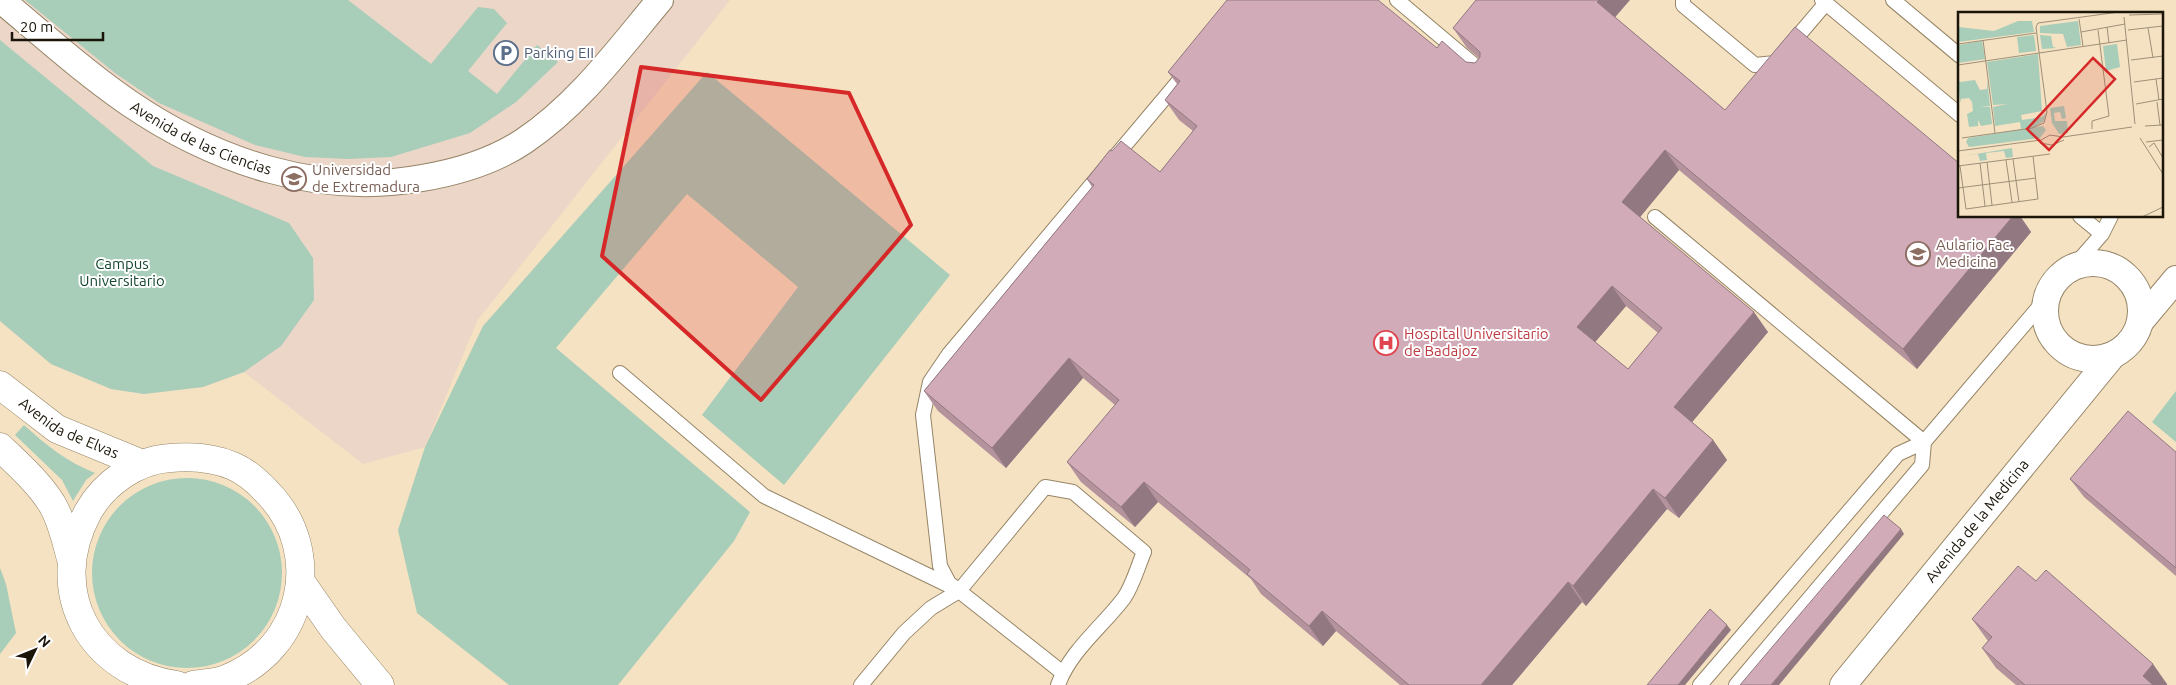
<svg xmlns="http://www.w3.org/2000/svg" width="2176" height="685" font-family="Ubuntu,sans-serif">
  <style>
    .education { fill: #ebd6c8 }
    .green { fill: #a8cdb9 }
    .lines { fill: none; stroke-linecap: round; stroke-linejoin: round }
    .service-casing { stroke: #968567; stroke-width: 16 }
    .minor-casing { stroke: #968567; stroke-width: 28 }
    .trunk-casing { stroke: #968567; stroke-width: 29 }
    .service { stroke: #fff; stroke-width: 14 }
    .minor { stroke: #fff; stroke-width: 26 }
    .trunk { stroke: #fff; stroke-width: 28 }
    .wall { fill: #b4939d; fill-rule: evenodd }
    .shaded-wall { fill: #927880 }
    .building { fill: #d1abb7; stroke: #927880; fill-rule: evenodd }
    .marked { fill: #d62828; fill-opacity: 0.2; stroke: #d62828; stroke-width: 4; stroke-linejoin: round }
    .labels { text-anchor: middle; stroke-width: 4; stroke-linejoin: round; paint-order: stroke }
    .service-label { font-size: 15px; fill: #4e5e75; stroke: #fff; text-anchor: start }
    .street-label { font-size: 15px; fill: #1b1509; stroke: #fff }
    .education-label { font-size: 15px; fill: #785e54; stroke: #fff; text-anchor: start }
    .park-label { font-size: 15px; fill: #144630; stroke: #fff }
    .health-label { font-size: 15px; fill: #be3a42; stroke: #fff; text-anchor: start }
    .inset-road { fill: none; stroke: #9e9078; stroke-width: 1 }
    .view { fill: #d62828; fill-opacity: 0.15; stroke: #d62828; stroke-width: 2.5 }
    .inset-edge { fill: none; stroke: #1b1509; stroke-width: 2.5 }
  </style>
  <rect width="100%" height="100%" fill="#f5e2c2"/>
  <!-- education -->
  <path class="education" d="M0,0H730L477,321L425,447L363,464L244,372L203,387L144,394L111,389L51,364L0,321Z"/>
  <!-- green -->
  <path class="green" d="M25,0H348L431,64L478,7L494,9L507,23L468,71L497,94L537,45L558,62L516,102L470,133L391,157L348,159L305,157L255,145L159,103L115,73Z
    M0,40L153,166L289,223L313,258L314,300L281,346L244,372L203,387L144,394L111,389L51,364L0,321Z
    M707,72L950,275L784,485L702,415L798,287L687,194L556,348L750,512L734,541L618,685H509L417,613L398,530L425,447L483,326Z
    M2176,391V442L2152,422Z
    M24,425C46,445 67,462 95,473L86,480L73,501L62,480L15,435Z
    M92 573a95 95 0 1 1 190 0a95 95 0 1 1-190 0Z
    M0,568L6,584L16,633L0,654Z"/>
  <g class="lines">
    <defs>
      <path id="service" d="M1397,0L1485,74
        M1683,0V5L1755,65L1775,63L1826,3
        M1822,0L1960,115
        M1893,0L1960,56
        M2080,216L2102,234
        M1655,217L1924,442
        M2074,266L2102,234L2111,216
        M620,373L764,496L952,587
        M1063,673L949,583L940,566L923,415L930,382L949,354L1189,69
        M861,685L904,633L931,608L959,591L1045,487L1073,492L1144,552C1138,566 1133,585 1124,598C1103,626 1070,651 1058,685
        M1700,685L1898,454L1924,442L2045,300
        M1736,685L1922,465L1924,442"/>
      <g id="minor">
        <path id="s1" d="M1,0C43,35 84,72 129,103C214,161 319,197 422,178C458,172 494,161 524,141C579,104 618,50 660,0"/>
        <circle cx="2093" cy="311" r="48"/>
        <path d="M2140,322L2176,279"/>
        <path id="s2" d="M1843,685L2113,355"/>
      </g>
      <g id="trunk">
        <path id="s3" d="M0,385L57,429L142,464"/>
        <path d="M0,447C18,464 39,483 52,504C62,521 66,541 71,559"/>
        <path d="M301,582L333,628L380,685"/>
        <path d="M177,685C90,673 45,591 88,512C104,483 137,460 170,458C192,456 212,457 233,466C247,472 258,482 268,493C325,552 304,649 226,679C216,683 204,683 193,685"/>
      </g>
    </defs>
    <!-- service casing -->
    <use href="#service" class="service-casing"/>
    <!-- minor casing -->
    <use href="#minor" class="minor-casing"/>
    <!-- trunk casing -->
    <use href="#trunk" class="trunk-casing"/>
    <!-- service -->
    <use href="#service" class="service"/>
    <!-- minor -->
    <use href="#minor" class="minor"/>
    <!-- trunk -->
    <use href="#trunk" class="trunk"/>
  </g>
  <!-- wall -->
  <path class="wall" d="M1615,17L1725,110L1960,216H2020L2031,232L1917,369L1679,170L1640,217L1768,332L1692,422L1713,440L1727,460L1679,518L1667,509L1586,606L1582,602L1512,685H1400L1336,631L1323,646L1261,594L1251,579L1158,502L1135,527L1081,482L1067,462L1115,405L1083,378L1006,468L938,411L924,391L1092,187L1087,179L1160,172L1193,131L1179,120L1165,100L1177,84L1168,72L1437,48L1466,62L1475,63L1479,58L1467,48L1453,28ZM1626,306L1658,333L1628,369L1595,342Z
    M2176,452V576L2084,497L2070,479Z
    M2036,581L2167,684V685H2016L1996,668L1982,648L1988,641L1972,619Z"/>
  <!-- shaded-wall -->
  <path class="shaded-wall" d="M1599,0H1630L1611,22L1597,2Z
    M1665,150L1679,170L1636,222L1622,202Z
    M2013,216H2020L2031,232L1917,369L1903,349Z
    M1612,286L1626,306L1591,347L1577,327Z
    M1754,312L1768,332L1688,427L1674,407Z
    M1069,358L1083,378L1006,468L992,448Z
    M1713,440L1727,460L1679,518L1665,498Z
    M1144,482L1158,502L1135,527L1121,507Z
    M1653,489L1667,509L1586,606L1573,586Z
    M1901,529L1904,534L1779,685H1771Z
    M1568,582L1582,602L1512,685H1481Z
    M1322,611L1336,631L1323,646L1309,626Z
    M1727,625L1731,630L1685,685H1678Z
    M2153,664L2167,684V685H2149L2143,676Z"/>
  <!-- building -->
  <path class="building" d="M1227,0H1378L1437,48L1442,41L1466,62L1475,63L1480,57V52L1453,28L1476,0H1599L1597,2L1725,110L1795,27L1960,164V216H2013L1903,349L1665,150L1622,202L1754,312L1674,407L1713,440L1665,498L1653,489L1573,586L1568,582L1481,685H1409L1322,611L1309,626L1247,574L1250,570L1144,482L1121,507L1067,462L1119,400L1069,358L992,448L924,391L1094,185L1087,179L1110,150L1112,151L1121,141L1160,172L1197,126L1165,100L1180,81L1168,72ZM1612,286L1662,328L1628,369L1577,327Z
    M2128,411L2176,452V568L2070,479Z
    M1884,515L1901,529L1771,685H1740Z
    M2018,566L2036,581L2046,570L2153,664L2143,676L2153,685H2025L1982,648L1992,637L1972,619Z
    M1710,609L1727,625L1678,685H1647Z"/>
  <!-- marked area -->
  <path class="marked" d="M641,67L849,93L911,225L761,400L602,256Z"/>
  <!-- icons -->
  <defs>
    <symbol id="parking-ring" viewBox="-11 -11 22 22"><circle r="9.5" fill="#fff" stroke="#5c6f8a" stroke-width="1.5"/><path d="M-3.5-5.5H1a3.5 3.5 0 0 1 0 7H-1V5.5H-3.5ZM-1-3.4V-.6H.8a1.4 1.4 0 0 0 0-2.8Z" fill="#5c6f8a"/></symbol>
    <symbol id="university-ring" viewBox="-11 -11 22 22"><circle r="9.5" fill="#fff" stroke="#8d6e63" stroke-width="1.5"/><path d="M0-5L7-2L0 1L-7-2ZM-4 1L0 2.5L4 1V4Q0 6-4 4Z" fill="#8d6e63"/></symbol>
    <symbol id="hospital-ring" viewBox="-11 -11 22 22"><circle r="9.5" fill="#fff" stroke="#e0444e" stroke-width="1.5"/><path d="M-5-5h3v3.5h4V-5h3V5h-3V1.5h-4V5h-3Z" fill="#e0444e"/></symbol>
  </defs>
  <g fill-rule="evenodd">
    <use href="#parking-ring" x="492" y="39" width="28" height="28"/>
    <use href="#university-ring" x="280" y="165" width="28" height="28"/>
    <use href="#university-ring" x="1904" y="240" width="28" height="28"/>
    <use href="#hospital-ring" x="1372" y="329" width="28" height="28"/>
  </g>
  <g class="labels">
    <!-- service labels -->
    <g class="service-label">
      <text x="524" y="58">Parking EII</text>
    </g>
    <!-- street labels -->
    <g class="street-label">
      <text dy="5" stroke="none"><textPath href="#s1" startOffset="245">Avenida de las Ciencias</textPath></text>
      <text dy="5" stroke="none"><textPath href="#s3" startOffset="82">Avenida de Elvas</textPath></text>
      <text dy="5" stroke="none"><textPath href="#s2" startOffset="212">Avenida de la Medicina</textPath></text>
    </g>
    <!-- education labels -->
    <g class="education-label">
      <text x="312" y="175">Universidad<tspan x="312" dy="17">de Extremadura</tspan></text>
      <text x="1936" y="250">Aulario Fac.<tspan x="1936" dy="17">Medicina</tspan></text>
    </g>
    <!-- park labels -->
    <g class="park-label">
      <text x="122" y="269">Campus<tspan x="122" dy="17">Universitario</tspan></text>
    </g>
    <!-- health labels -->
    <g class="health-label">
      <text x="1404" y="339">Hospital Universitario<tspan x="1404" dy="17">de Badajoz</tspan></text>
    </g>
  </g>
  <!-- overview -->
  <g transform="translate(1958 12)">
    <rect width="205" height="205" fill="#f5e2c2"/>
    <path d="M60,9H74L76,20L0,30V15L36,19ZM120,9L123,33L109,35L105,22L82,21V14ZM76,23L78,39L61,41L59,25ZM82,23L93,24L95,35L99,36L84,37ZM24,29L27,47L0,51V33ZM159,32L162,55L148,59L145,34ZM80,42L84,99L63,103L64,108L84,105L88,101L86,109L77,115L63,117L62,110L37,114L35,95L49,92L35,93L29,50ZM0,67L2,70L17,68L22,78L29,77V67L32,94L22,95H32L34,112L23,114L20,108V114L11,115L9,102L15,99L14,90L11,86L3,87L2,91ZM106,94L108,106L104,107L102,100L96,101L97,109H109L110,121L101,122L94,111L92,96ZM85,114L88,118L82,126L11,135L8,130L10,126ZM54,136L55,145L48,146L46,139L28,141L29,148L22,149L20,142L0,145Z" fill="#a8cdb9"/>
    <path class="inset-road" d="M171,3L205,2M166,5L177,112M121,7L125,34M149,15L151,31M190,16L195,46M170,18L205,14M123,20L167,12M25,28L37,121M0,32L78,21M81,40L78,15L80,11L161,0M173,48L205,44M0,53L169,28M198,67L201,88M176,70L205,66M199,90L202,113M178,92L205,87M187,114L205,113M134,117V109L151,104L140,18M4,126L74,116L86,111L89,100L81,40M182,126L205,162M188,130L205,128M82,131L94,133L106,128M191,135L196,131L205,146M0,139L83,128L92,123L105,125L174,115M55,147L61,190M48,148L54,190M29,150L34,193M22,151L27,194M0,154L92,142M2,154L8,197L80,187L75,144M0,176L78,166M184,205L205,195"/>
    <path class="view" d="M135,46L157,67L91,138L69,117Z"/>
    <rect width="205" height="205" class="inset-edge"/>
  </g>
  <!-- north arrow -->
  <g transform="translate(35 650) rotate(47)" stroke="#ffffff" stroke-width="4" paint-order="stroke">
  <path d="M0-4L9 19L0 12L-9 19Z" fill="#1b1509"/>
  <text y="-8" font-size="14" font-weight="bold" text-anchor="middle" fill="#1b1509">N</text>
  </g>
  <!-- scale -->
  <path d="M12 32v8h91v-8" fill="none" stroke="#1b1509" stroke-width="2.5"/>
  <text x="20" y="32" font-size="15" fill="#1b1509" stroke="#ffffff" stroke-width="4" paint-order="stroke">20 m</text>
</svg>
